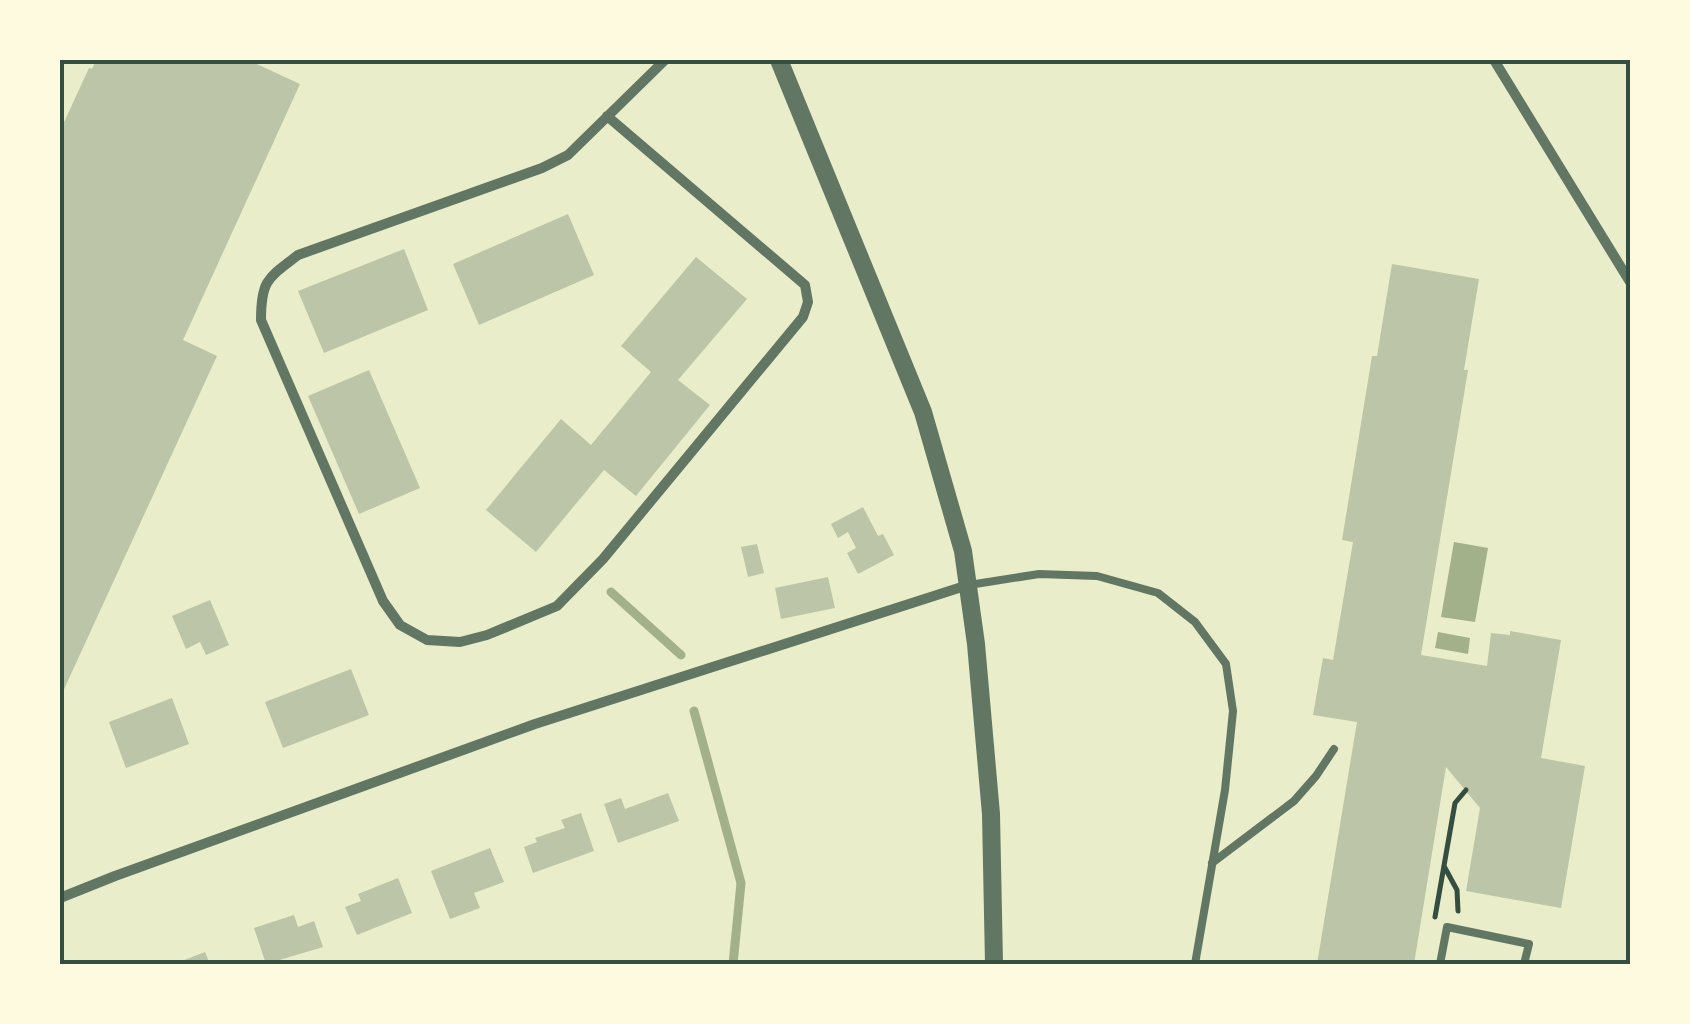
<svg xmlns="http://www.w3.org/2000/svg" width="1690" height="1024" font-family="'Noto Serif',serif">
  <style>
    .water { fill: #a3b18a }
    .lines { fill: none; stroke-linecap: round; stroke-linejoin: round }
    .stream { stroke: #a3b18a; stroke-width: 9 }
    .building { fill: #bcc5a7 }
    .path { stroke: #344e41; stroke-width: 5 }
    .service { stroke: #617663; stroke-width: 8 }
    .minor { stroke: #617663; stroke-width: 10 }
    .tertiary { stroke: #617663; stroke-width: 18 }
    .neatline { fill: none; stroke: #344e41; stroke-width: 4 }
  </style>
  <rect width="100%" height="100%" fill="#e9edc9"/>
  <!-- water -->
  <path class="water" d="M1454,542L1488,548L1475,622L1441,617Z
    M1438,632L1470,638L1468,654L1435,648Z"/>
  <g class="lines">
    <!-- stream -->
    <path class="stream" d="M611,592L681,655
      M694,711L741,883L733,964"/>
  </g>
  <!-- building -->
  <path class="building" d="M96,60H248L300,84L183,340L217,356L60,698V131L89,68L92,69Z
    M568,214L594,275L479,325L453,264Z
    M404,249L428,310L324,353L298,291Z
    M696,257L747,299L678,380L710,405L636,496L604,470L536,552L486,510L561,419L591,445L651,372L621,346Z
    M1392,264L1479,279L1464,370H1468L1421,655L1487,666L1491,633L1510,635V631L1561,640L1541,758L1585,766L1561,908L1466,891L1480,808L1446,767L1414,964H1317L1357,722L1313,715L1323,658L1333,660L1353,542L1342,540L1372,356H1377Z
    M369,370L420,488L359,514L308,396Z
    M863,507L878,536L883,534L894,555L858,574L847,553L856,548L848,532L838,538L831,524Z
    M757,544L764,573L748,577L741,547Z
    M828,577L835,608L781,619L775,588Z
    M210,600L229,645L206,655L200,642L186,649L172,616Z
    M351,669L369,715L283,748L265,702Z
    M172,698L189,744L126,768L109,722Z
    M668,793L679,821L618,843L604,804L621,798L625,809Z
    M581,813L594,851L533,873L524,847L537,842L535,838L565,828L561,820Z
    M490,848L504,882L474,893L480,908L450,919L431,871Z
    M398,878L412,913L357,935L345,907L361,901L358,894Z
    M294,915L298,927L314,921L323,947L266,964L254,928Z
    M205,952L210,964H174Z"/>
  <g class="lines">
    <!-- path -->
    <path class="path" d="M1444,866L1457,890L1458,911
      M1435,917L1455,803L1466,790"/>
    <!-- service -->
    <path class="service" d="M969,585L1039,574L1097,576L1158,593L1195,622L1226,664L1233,711L1225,790L1195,964
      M1212,863L1294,801L1316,776L1334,749
      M1440,964L1447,927L1529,944L1524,964"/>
    <!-- minor -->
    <path class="minor" d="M1494,60L1630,282
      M607,116L805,285L808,302L803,317L603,559L557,606L487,635L460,642L427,640L400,625L383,601L261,320C261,280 268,278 298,255L542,168L568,155L665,60
      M60,898L115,876L535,724L968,585"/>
    <!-- tertiary -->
    <path class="tertiary" d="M779,60L923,412L963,551L976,644L991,814L994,964"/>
  </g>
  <!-- border -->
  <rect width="1690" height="1024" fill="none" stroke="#fefae0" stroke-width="125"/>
  <rect x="62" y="62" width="1566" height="900" class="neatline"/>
</svg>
